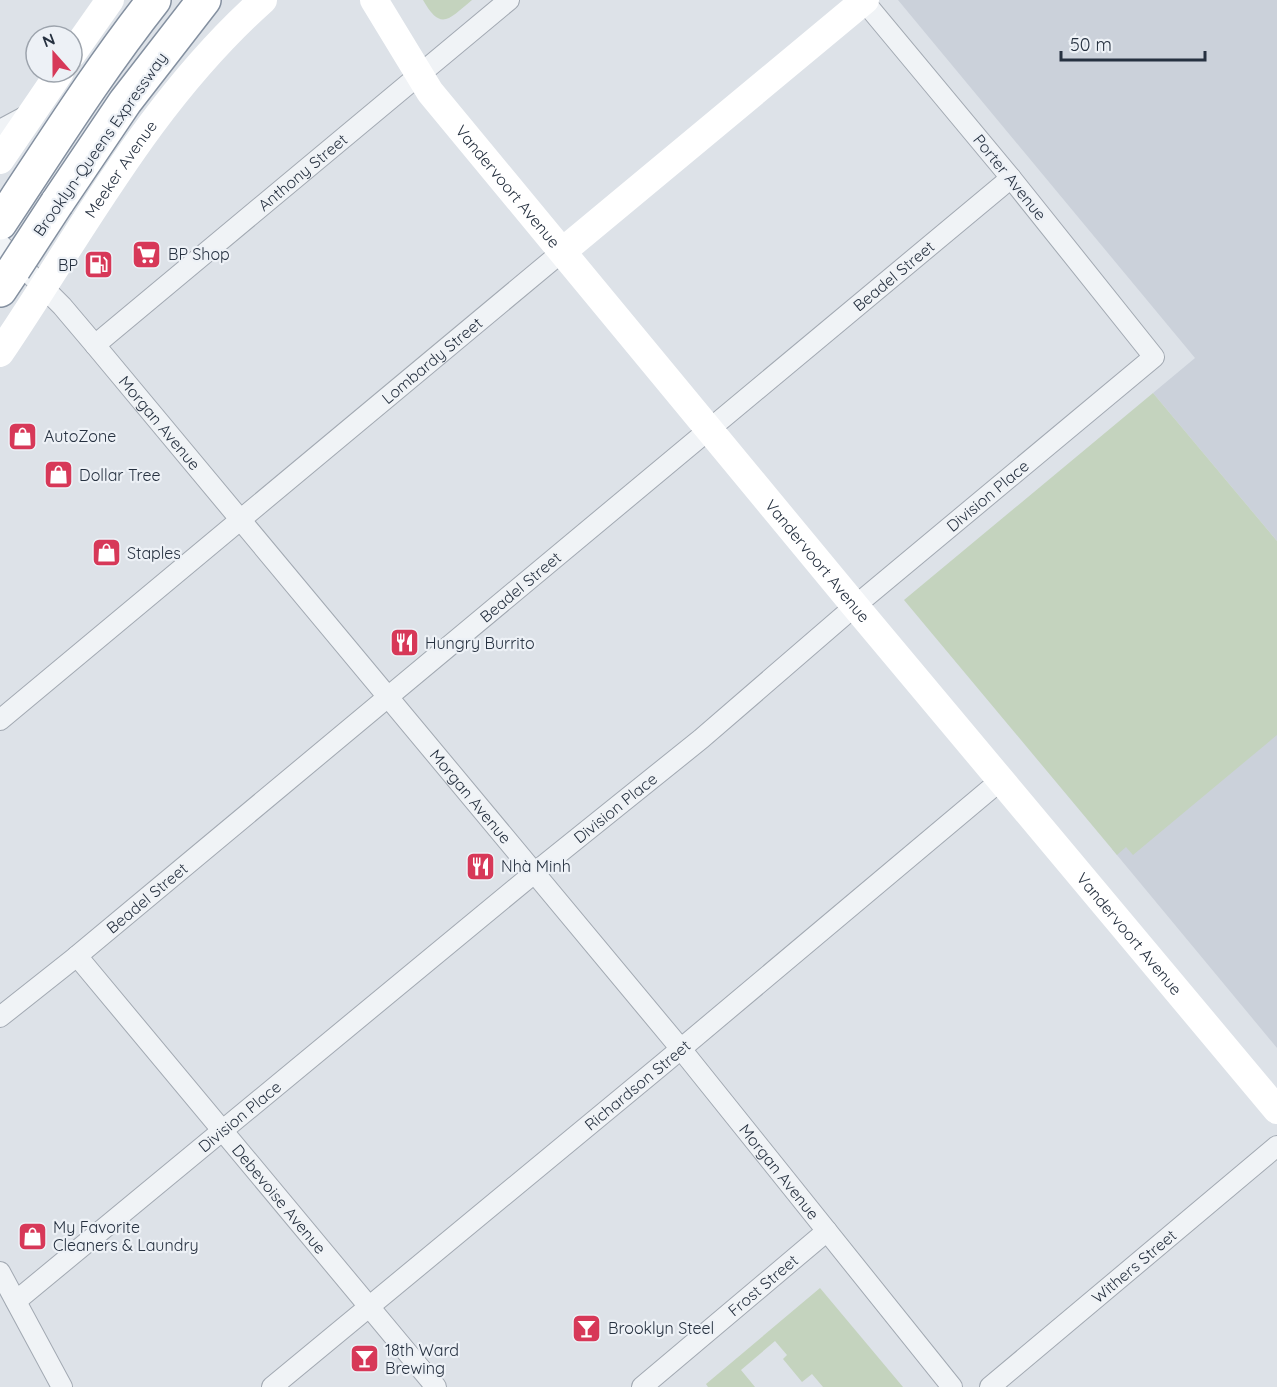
<svg xmlns="http://www.w3.org/2000/svg" width="1277" height="1387" font-family="Quicksand,sans-serif">
  <style>
    .built { fill: #cbd1da }
    .green { fill: #c4d3be }
    .lines { fill: none; stroke-linecap: round; stroke-linejoin: round }
    .minor-casing { stroke: #a2a9b2; stroke-width: 22 }
    .motorway-casing { stroke: #8490a0; stroke-width: 36 }
    .minor { stroke: #f0f3f6; stroke-width: 20 }
    .secondary { stroke: #fff; stroke-width: 28 }
    .motorway { stroke: #fff; stroke-width: 33 }
    .motorway-bridge-casing { stroke: #8490a0; stroke-width: 36; stroke-linecap: butt }
    .motorway-bridge { stroke: #fff; stroke-width: 33 }
    .labels { text-anchor: middle; stroke-width: 4.5; stroke-linejoin: round; paint-order: stroke }
    .street-label { font-size: 16px; fill: #263140; stroke: #edf1f6 }
    .poi-label { font-size: 16px; fill: #263140; stroke: #edf1f6; text-anchor: start }
  </style>
  <rect width="100%" height="100%" fill="#dde2e8"/>
  <!-- built -->
  <path class="built" d="M898,0H1277V541L1153,393L1195,358Z
    M1277,712V1048L1112,849Z"/>
  <!-- green -->
  <path class="green" d="M423,0H472C449,19 441,32 423,0Z
    M1153,393L1277,541V735L1133,855L1126,847L1117,855L904,600Z
    M820,1288L903,1387H823L812,1374L802,1382L783,1359L787,1355L775,1341L741,1370L755,1387H708L706,1384Z"/>
  <g class="lines">
    <defs>
      <g id="minor">
        <path d="M0,130L28,115"/>
        <path id="s1" d="M0,244L62,306L95,345L681,1049L952,1387"/>
        <path id="s2" d="M95,345L509,0"/>
        <path id="s3" d="M0,720L563,251"/>
        <path id="s4" d="M77,956L436,1387"/>
        <path id="s5" d="M0,1017L77,956L1011,178"/>
        <path d="M0,1272L62,1387"/>
        <path id="s6" d="M16,1301L533,874L701,739L855,606L1154,357L1011,178L863,0"/>
        <path id="s7" d="M272,1387L664,1063L1001,780"/>
        <path id="s8" d="M642,1387L827,1231"/>
        <path id="s9" d="M990,1387L1277,1146"/>
      </g>
      <path id="motorway" d="M57,203L125,102L204,0
        M0,223C50,148 98,71 154,0
        M0,290L14,269"/>
    </defs>
    <!-- minor casing -->
    <use href="#minor" class="minor-casing"/>
    <!-- motorway casing -->
    <use href="#motorway" class="motorway-casing"/>
    <!-- minor -->
    <use href="#minor" class="minor"/>
    <!-- secondary -->
    <g class="secondary">
      <path id="s10" d="M374,0L430,92L855,606L1277,1110"/>
      <path d="M72,54L110,0"/>
      <path d="M0,160L60,72"/>
      <path d="M563,251L865,0"/>
      <path id="s11" d="M0,353C84,229 149,102 263,0"/>
    </g>
    <!-- motorway -->
    <use href="#motorway" class="motorway"/>
    <defs>
      <path id="motorway-bridge" d="M14,269L57,203"/>
    </defs>
    <!-- motorway-bridge casing -->
    <use href="#motorway-bridge" class="motorway-bridge-casing"/>
    <!-- motorway-bridge -->
    <use href="#motorway-bridge" class="motorway-bridge"/>
  </g>
  <!-- icons -->
  <defs>
    <symbol id="supermarket-square" viewBox="-11 -11 22 22"><rect x="-9" y="-9" width="18" height="18" rx="4" fill="#d73858" stroke="#edf1f6"/><path d="M-6-5.5h2.5l.6 2H6L4.5 2H-2.5L-4.4-4H-6ZM-1.5 3.2a1.3 1.3 0 1 0 .1 0ZM3 3.2a1.3 1.3 0 1 0 .1 0Z" fill="#fff"/></symbol>
    <symbol id="fuel-square" viewBox="-11 -11 22 22"><rect x="-9" y="-9" width="18" height="18" rx="4" fill="#d73858" stroke="#edf1f6"/><path d="M-5.5-6h7V0h2V4h1.3V-2.5L3-4.5l.8-.8L6-3V5H2.5V1h-1V6h-7ZM-4.2-4.7v3.2H.2V-4.7Z" fill="#fff"/></symbol>
    <symbol id="shop-square" viewBox="-11 -11 22 22"><rect x="-9" y="-9" width="18" height="18" rx="4" fill="#d73858" stroke="#edf1f6"/><path d="M-5-2.5h2.3a2.7 3.5 0 0 1 5.4 0H5L5.5 6h-11ZM-1.5-2.5h3a1.5 2.3 0 0 0-3 0Z" fill="#fff"/></symbol>
    <symbol id="restaurant-square" viewBox="-11 -11 22 22"><rect x="-9" y="-9" width="18" height="18" rx="4" fill="#d73858" stroke="#edf1f6"/><path d="M-5-6h1v4h1v-4h1v4h1v-4h1v5L-1.5 .5V6h-2V.5L-5-1ZM5-6V6H3V1.5H1.5Q1.5-4 5-6Z" fill="#fff"/></symbol>
    <symbol id="bar-square" viewBox="-11 -11 22 22"><rect x="-9" y="-9" width="18" height="18" rx="4" fill="#d73858" stroke="#edf1f6"/><path d="M-6-5H6L.8 .8V4.5H3.5V6h-7V4.5H-.8V.8Z" fill="#fff"/></symbol>
  </defs>
  <g fill-rule="evenodd">
    <use href="#supermarket-square" x="130" y="238" width="33" height="33"/>
    <use href="#fuel-square" x="82" y="248" width="33" height="33"/>
    <use href="#shop-square" x="6" y="420" width="33" height="33"/>
    <use href="#shop-square" x="42" y="458" width="33" height="33"/>
    <use href="#shop-square" x="90" y="536" width="33" height="33"/>
    <use href="#restaurant-square" x="388" y="626" width="33" height="33"/>
    <use href="#restaurant-square" x="464" y="850" width="33" height="33"/>
    <use href="#shop-square" x="16" y="1220" width="33" height="33"/>
    <use href="#bar-square" x="570" y="1312" width="33" height="33"/>
    <use href="#bar-square" x="348" y="1342" width="33" height="33"/>
  </g>
  <g class="labels">
    <!-- street labels -->
    <g class="street-label">
      <text transform="translate(100 144) rotate(-55)" y="6">Brooklyn-Queens Expressway</text>
      <text dy="6" stroke="none"><textPath href="#s11" startOffset="220">Meeker Avenue</textPath></text>
      <text dy="6" stroke="none"><textPath href="#s2" startOffset="270">Anthony Street</textPath></text>
      <text transform="translate(1010 177) rotate(51)" y="6">Porter Avenue</text>
      <text dy="6" stroke="none"><textPath href="#s10" startOffset="230">Vandervoort Avenue</textPath></text>
      <text dy="6" stroke="none"><textPath href="#s5" startOffset="1161">Beadel Street</textPath></text>
      <text dy="6" stroke="none"><textPath href="#s3" startOffset="562">Lombardy Street</textPath></text>
      <text dy="6" stroke="none"><textPath href="#s1" startOffset="240">Morgan Avenue</textPath></text>
      <text dy="6" stroke="none"><textPath href="#s6" startOffset="1262">Division Place</textPath></text>
      <text dy="6" stroke="none"><textPath href="#s10" startOffset="716">Vandervoort Avenue</textPath></text>
      <text dy="6" stroke="none"><textPath href="#s5" startOffset="675">Beadel Street</textPath></text>
      <text dy="6" stroke="none"><textPath href="#s1" startOffset="726">Morgan Avenue</textPath></text>
      <text dy="6" stroke="none"><textPath href="#s6" startOffset="776">Division Place</textPath></text>
      <text dy="6" stroke="none"><textPath href="#s5" startOffset="189">Beadel Street</textPath></text>
      <text dy="6" stroke="none"><textPath href="#s10" startOffset="1202">Vandervoort Avenue</textPath></text>
      <text dy="6" stroke="none"><textPath href="#s7" startOffset="474">Richardson Street</textPath></text>
      <text dy="6" stroke="none"><textPath href="#s6" startOffset="290">Division Place</textPath></text>
      <text dy="6" stroke="none"><textPath href="#s1" startOffset="1212">Morgan Avenue</textPath></text>
      <text dy="6" stroke="none"><textPath href="#s4" startOffset="316">Debevoise Avenue</textPath></text>
      <text dy="6" stroke="none"><textPath href="#s9" startOffset="188">Withers Street</textPath></text>
      <text dy="6" stroke="none"><textPath href="#s8" startOffset="158">Frost Street</textPath></text>
    </g>
    <!-- poi labels -->
    <g class="poi-label">
      <text x="168" y="260">BP Shop</text>
      <text x="78" y="271" text-anchor="end">BP</text>
      <text x="44" y="442">AutoZone</text>
      <text x="79" y="481">Dollar Tree</text>
      <text x="127" y="559">Staples</text>
      <text x="425" y="649">Hungry Burrito</text>
      <text x="501" y="872">Nhà Minh</text>
      <text x="53" y="1233">My Favorite<tspan x="53" dy="18">Cleaners &amp; Laundry</tspan></text>
      <text x="608" y="1334">Brooklyn Steel</text>
      <text x="385" y="1356">18th Ward<tspan x="385" dy="18">Brewing</tspan></text>
    </g>
  </g>
  <!-- north arrow -->
  <g transform="translate(54 54) rotate(339)"><circle r="28" fill="#edf1f6" stroke="#9da4ad" stroke-width="1.5"/>
  <path d="M0-4.5L10 22L0 15L-10 22Z" fill="#d73858"/>
  <text y="-9" font-size="16" font-weight="bold" text-anchor="middle" fill="#263140">N</text>
  </g>
  <!-- scale -->
  <path d="M1061 51v9h144v-9" fill="none" stroke="#263140" stroke-width="3"/>
  <text x="1070" y="51" font-size="18" fill="#263140" stroke="#edf1f6" stroke-width="4.5" paint-order="stroke">50 m</text>
</svg>
